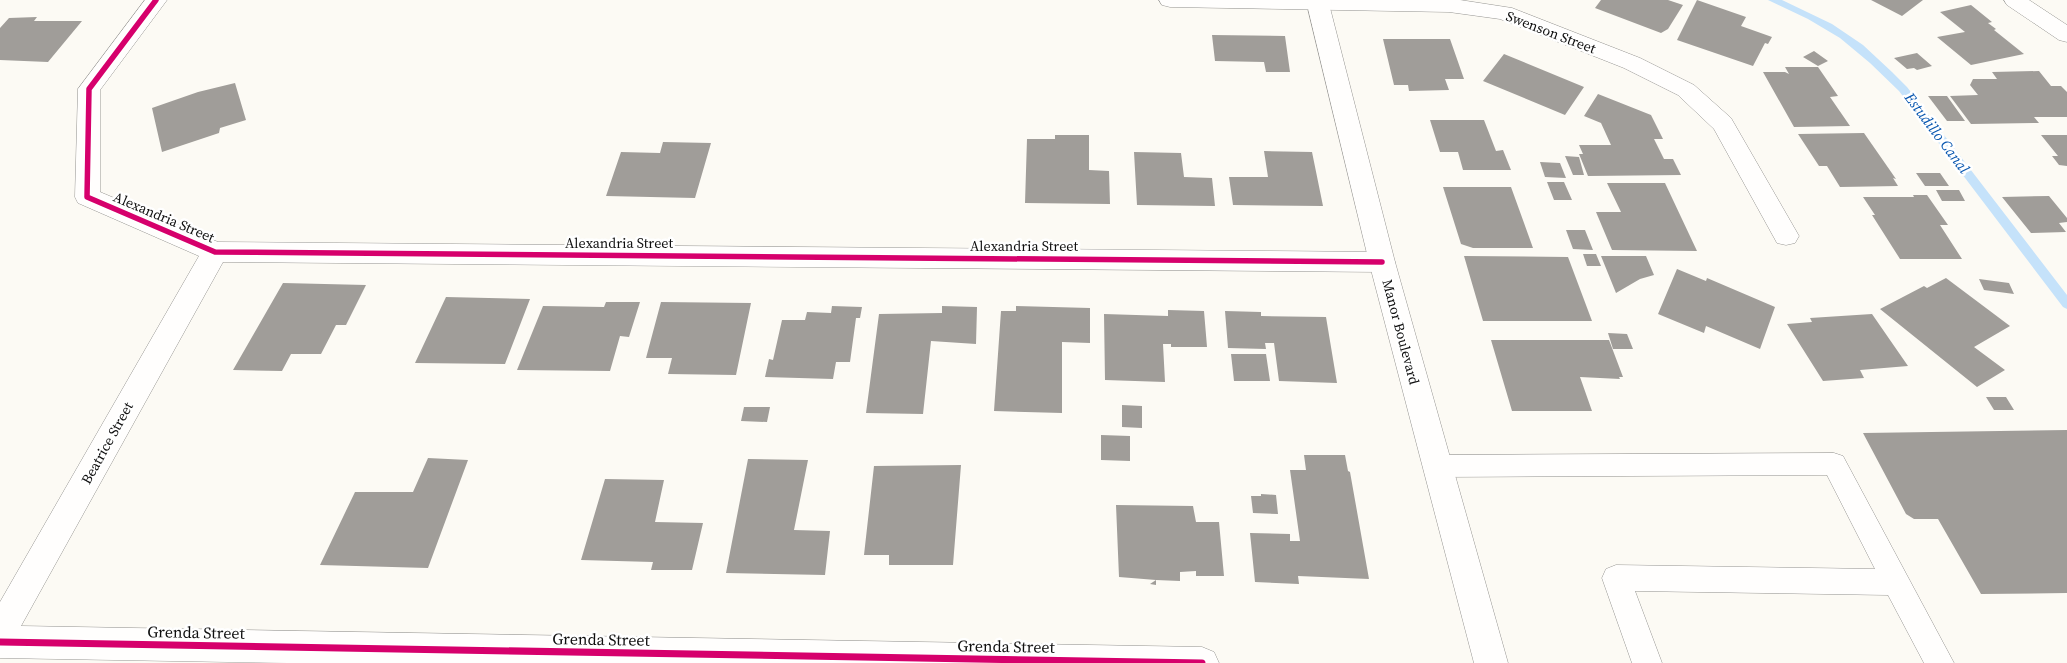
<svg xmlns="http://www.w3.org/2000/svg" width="2067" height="663" font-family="'Source Serif 4',serif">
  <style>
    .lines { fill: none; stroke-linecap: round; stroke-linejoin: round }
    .stream { fill: #c5e2fa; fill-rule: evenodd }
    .building { fill: #a09d99 }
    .service-casing { stroke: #969592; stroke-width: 1 }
    .minor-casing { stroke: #969592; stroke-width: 1 }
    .tertiary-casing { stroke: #969592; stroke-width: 1 }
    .service { fill: #fffefd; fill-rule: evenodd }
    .minor { fill: #fffefd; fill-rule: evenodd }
    .tertiary { fill: #fffefd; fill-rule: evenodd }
    .cycleway-far1-casing { stroke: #fff; stroke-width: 8 }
    .cycleway-casing { stroke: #fff; stroke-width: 10 }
    .cycleway-far1 { stroke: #d6006c; stroke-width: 5.5 }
    .cycleway { stroke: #d6006c; stroke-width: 7 }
    .labels { text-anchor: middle; stroke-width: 5; stroke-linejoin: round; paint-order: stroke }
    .street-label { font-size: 14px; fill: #0f0f0f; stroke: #fff }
    .water-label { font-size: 15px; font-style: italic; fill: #0957b0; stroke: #fff }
    .near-street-label { font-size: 16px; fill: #0f0f0f; stroke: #fff }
  </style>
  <rect width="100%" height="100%" fill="#fcfaf4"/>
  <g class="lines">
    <!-- stream -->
    <path class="stream" d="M1768,0H1782L1832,24L1863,45L1892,72L1907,87L2067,295V309L2063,307L1899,91L1870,63L1840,38L1808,19Z"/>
  </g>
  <!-- building -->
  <path class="building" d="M1601,0H1668L1683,5L1668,29L1661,33L1595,8Z
    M1697,0L1746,17L1741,26L1772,37L1768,44L1765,43L1753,66L1677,40Z
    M1871,0H1923L1902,16Z
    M1971,5L1992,22L1988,23L1996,29L1994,30L2024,54L1971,65L1937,37L1965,32L1940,12Z
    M37,17L34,21H82L48,62L0,60V28L9,18Z
    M1212,35L1285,36L1290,72H1266L1264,62L1215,61Z
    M1383,39H1450L1464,79H1445L1449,90L1409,91L1408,85H1394Z
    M1814,51L1828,61L1818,66L1803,57Z
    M1917,53L1932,66L1917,70L1914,68L1907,69L1894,58Z
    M1504,54L1584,87L1565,115L1483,81Z
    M1785,67H1818L1838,96L1830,97L1850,126L1794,127L1763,72H1785L1789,74Z
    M2039,71L2051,86H2061L2067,92V117H2034L2039,123L1971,124L1950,96L1978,95L1970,85L1973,79H1997L1992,72Z
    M235,83L246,120L220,128L219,133L162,152L152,108L198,92Z
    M1598,94L1651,115L1663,139H1654L1664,159H1673L1681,175L1588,176L1579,154H1583L1579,145H1611L1601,123L1584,116Z
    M1928,96H1947L1965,121H1947Z
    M1430,120H1484L1496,151L1503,150L1511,170H1463L1458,152H1440Z
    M1864,133L1896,179L1893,178L1898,186L1840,187L1827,166H1819L1798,134Z
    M1055,135H1089V170L1109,171L1110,204L1025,203L1027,139H1055Z
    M2041,135H2067V166L2059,165L2052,156H2058Z
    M663,142L711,143L695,198L606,196L621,152L660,153Z
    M1264,151L1312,152L1323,206L1233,205L1229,177H1268Z
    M1134,152L1181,153L1184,177L1212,178L1215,206L1137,205Z
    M1565,156L1579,157L1584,175H1573Z
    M1540,162L1560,163L1566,178L1545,177Z
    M1916,173H1940L1949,186H1925Z
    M1547,182H1564L1572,200H1554Z
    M1607,183H1665L1697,251L1612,250L1596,212H1621Z
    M1443,187H1511L1533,248H1473L1461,244Z
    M1936,190H1959L1965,201H1942Z
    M1913,195H1927L1948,225H1940L1962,259H1900L1872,215H1875L1863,197H1914Z
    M2049,196L2067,218V222L2059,223L2066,232L2031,233L2002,197Z
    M1566,230H1585L1593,250L1573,249Z
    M1583,254H1596L1601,266H1587Z
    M1464,256L1568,257L1592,321H1483Z
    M1601,256H1646L1654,275L1640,279L1616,293Z
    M1677,269L1706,281L1707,278L1775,307L1760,349L1706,326L1704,333L1658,314Z
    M1946,278L2010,326L1974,347L2005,370L1977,387L1880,309L1924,286L1927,288Z
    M1979,279L2009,283L2014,294L1984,290Z
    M283,283L366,285L346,325H336L321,354H291L282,371L233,370Z
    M446,297L530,299L505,364L415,363Z
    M606,302H640L629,337L620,336L610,371L517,370L543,306L604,307Z
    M661,302L751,303L736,375L668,374L672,358H646Z
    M832,306L862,307L860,318H856L850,362H836L833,379L765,377L769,359L773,360L782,320H805L807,312L831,313Z
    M942,306L977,307L976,344L931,341L923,414L866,413L879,314L942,313Z
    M1016,306L1090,308V343L1062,342V413L994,411L1001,311H1016Z
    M1168,310L1204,311L1207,347H1171V344H1163L1165,382L1105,380L1104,314L1168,316Z
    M1225,311L1261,312V316L1326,317L1337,383L1279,381L1274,343H1265L1266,349L1228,348Z
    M1872,314L1908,366L1860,370L1864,378L1823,381L1787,324L1812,322L1810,318Z
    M1608,333L1627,334L1633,349H1613Z
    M1491,340H1609L1623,377H1619L1620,379L1580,377L1592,411H1512Z
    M1231,354H1266L1270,381H1234Z
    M1986,397H2006L2014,410H1994Z
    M1122,405L1142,406V428L1122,427Z
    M744,407H770L767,422L741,421Z
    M2067,430V593L1981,594L1938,519H1914L1906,514L1863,433Z
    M1101,435L1130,436V461L1101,460Z
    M1304,455H1345L1348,471L1350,472L1369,579L1298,576L1299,584L1255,582L1250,533L1290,534V541H1300L1290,470H1306Z
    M428,458L468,460L428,568L320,565L355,492H413Z
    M748,459L808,460L794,530L830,531L825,575L726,573Z
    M961,465L953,565H889V555H864L874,466Z
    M605,479L664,480L655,522L703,523L692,570H651L653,562L581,560Z
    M1261,494L1276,495L1278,514L1253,513L1251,496H1261Z
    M1116,505L1193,506L1196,522H1219L1224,576H1196V571L1180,572V581L1156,580V585L1150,584L1156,580L1119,577Z"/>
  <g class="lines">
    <defs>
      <path id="service" d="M1834,453L1843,456L1954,663H1924L1888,595L1635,591L1662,663H1632L1602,578L1606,569L1616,565L1875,569L1827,475L1438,477L1429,474L1425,466L1429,458L1438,455Z"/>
      <path id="minor" d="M145,0H167L100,90V192L218,242L1382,252L1391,255L1395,262L1391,269L1382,272L223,262L21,626L1202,647L1214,652L1219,663H288L0,658V602L199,256L78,203L75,197L78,89Z
        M1159,0H1460L1512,8L1640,58L1694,85L1731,118L1799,236L1795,243L1786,245L1777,243L1714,129L1678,95L1624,68L1500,19L1449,12L1170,7L1162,5Z
        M2004,0H2029L2067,25V42L2059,40L2007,5Z"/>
      <path id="tertiary" d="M1306,0H1328L1395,262L1508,663H1474L1369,262Z"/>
    </defs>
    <!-- service casing -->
    <use href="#service" class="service-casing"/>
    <!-- minor casing -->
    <use href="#minor" class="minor-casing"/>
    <!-- tertiary casing -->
    <use href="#tertiary" class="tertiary-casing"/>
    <!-- service -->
    <use href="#service" class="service"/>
    <!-- minor -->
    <use href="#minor" class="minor"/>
    <!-- tertiary -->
    <use href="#tertiary" class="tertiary"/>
    <defs>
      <path id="cycleway-far1" d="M156,0L89,89L87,197L215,252L1382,262"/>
      <path id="cycleway" d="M0,642L1202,663"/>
    </defs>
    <!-- cycleway-far1 casing -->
    <use href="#cycleway-far1" class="cycleway-far1-casing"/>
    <!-- cycleway casing -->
    <use href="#cycleway" class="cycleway-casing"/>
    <!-- cycleway-far1 -->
    <use href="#cycleway-far1" class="cycleway-far1"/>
    <!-- cycleway -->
    <use href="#cycleway" class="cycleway"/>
  </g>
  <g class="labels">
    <!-- street labels -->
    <g class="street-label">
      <text transform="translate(1551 32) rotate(21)" y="5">Swenson Street</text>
      <text transform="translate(164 217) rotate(23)" y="5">Alexandria Street</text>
      <text x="619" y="248">Alexandria Street</text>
      <text x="1024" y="251">Alexandria Street</text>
      <text transform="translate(1401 332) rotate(75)" y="5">Manor Boulevard</text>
      <text transform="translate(107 443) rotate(-61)" y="5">Beatrice Street</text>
    </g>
    <!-- water labels -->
    <g class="water-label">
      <text transform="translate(1937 133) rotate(53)" y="5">Estudillo Canal</text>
    </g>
    <!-- near-street labels -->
    <g class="near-street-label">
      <text transform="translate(196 632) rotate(1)" y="6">Grenda Street</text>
      <text transform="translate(601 639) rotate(1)" y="6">Grenda Street</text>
      <text transform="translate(1006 646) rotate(1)" y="6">Grenda Street</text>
    </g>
  </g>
</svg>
